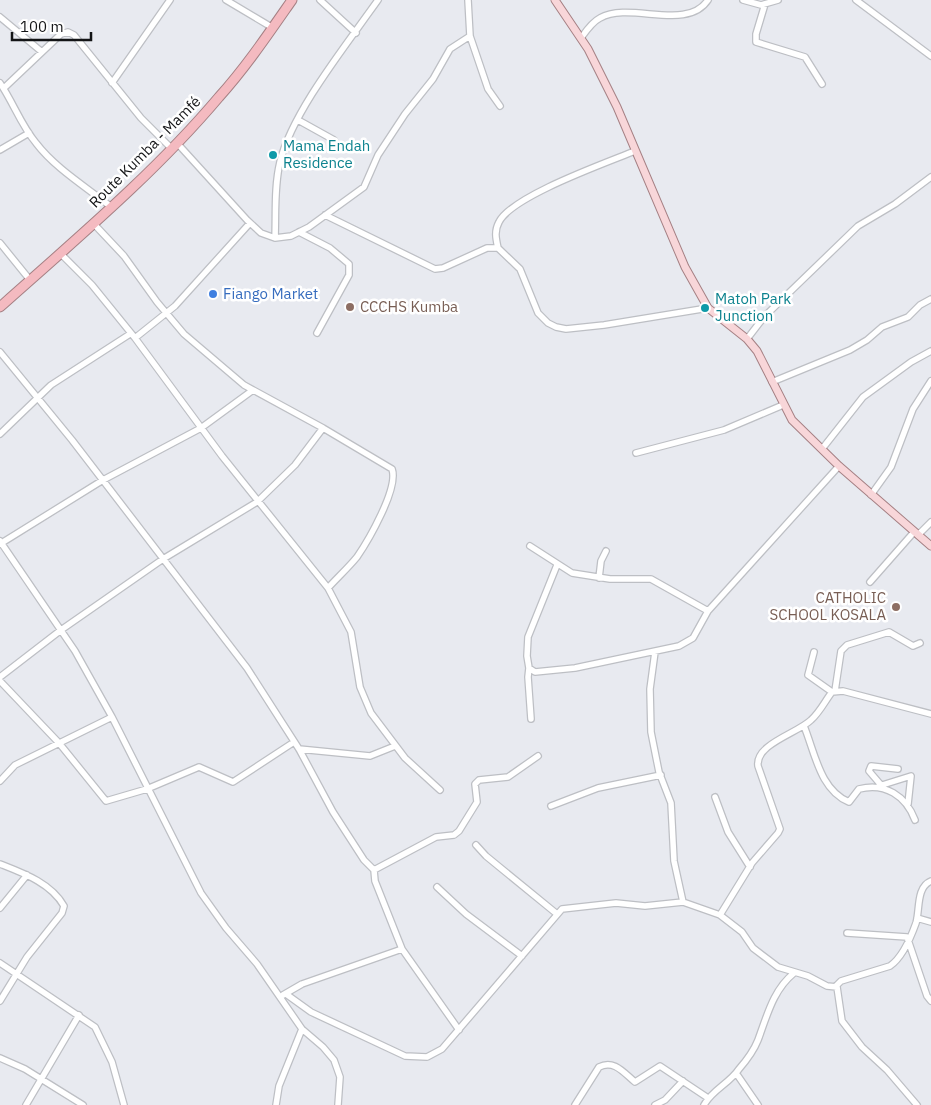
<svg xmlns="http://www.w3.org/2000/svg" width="931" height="1105" font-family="'IBM Plex Sans',sans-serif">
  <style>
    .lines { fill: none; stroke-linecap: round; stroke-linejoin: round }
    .minor-casing { stroke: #bdbfc4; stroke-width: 8 }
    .major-casing { stroke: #a58084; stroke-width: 9 }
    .highway-casing { stroke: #a58084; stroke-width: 11 }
    .minor { stroke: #fff; stroke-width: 5.5 }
    .major { stroke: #f8d6d9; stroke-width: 7 }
    .highway { stroke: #f4bac0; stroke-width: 9 }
    .culture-dot { fill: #0f9aa8; stroke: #fff; stroke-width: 2 }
    .shop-dot { fill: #3f7fe0; stroke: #fff; stroke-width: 2 }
    .education-dot { fill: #8d6e63; stroke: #fff; stroke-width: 2 }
    .labels { text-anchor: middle; stroke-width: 5; stroke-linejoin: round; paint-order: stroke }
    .culture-label { font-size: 15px; fill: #0d838f; stroke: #fff; text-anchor: start }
    .street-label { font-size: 15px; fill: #131416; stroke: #fff }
    .shop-label { font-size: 15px; fill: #366cbe; stroke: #fff; text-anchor: start }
    .education-label { font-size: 15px; fill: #785e54; stroke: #fff; text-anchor: start }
  </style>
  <rect width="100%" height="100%" fill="#e8eaf0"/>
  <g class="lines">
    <defs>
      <path id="minor" d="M226,0L273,28
        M320,0L356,33
        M743,0L761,5L778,0
        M856,0L931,56
        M765,4L756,34V42L805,57L822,84
        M0,17L42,52
        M470,36L488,89L500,106
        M581,38C586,31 592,22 600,18C630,1 687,32 708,0
        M0,83C13,102 21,125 36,143C55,168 86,187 110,206
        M112,83L170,0
        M4,88L61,34L68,32L74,35L141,118L171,148
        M298,120L334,140
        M177,143L247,220L261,233L275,238L291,236L309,227L364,187L378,155L405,114L433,79L450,49L470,36L468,0
        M0,150L29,133
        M325,215L435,269L443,268L487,248H498L520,269L538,313L548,323L556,327L566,329L604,325L708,308
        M93,223L124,256L157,302L184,334L244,385L323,428L392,469C399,488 368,541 357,557C348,568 337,578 328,588
        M299,232L330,248L349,264V275L317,333
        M275,238C276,213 274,187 280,162C292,112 347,44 378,0
        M0,243L30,280
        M498,248C496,239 494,231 499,222C512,196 606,163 635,151
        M60,253L92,285L135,338L222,456L328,588L351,632L360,687L371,713L405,758L440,790
        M135,338L175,306L250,223
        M747,339L764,317L858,226L895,204L931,177
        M0,352L72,440L247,668L299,749L333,812L364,860L374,870L375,881L402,949L459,1030
        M772,382L850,350L867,340L882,327L908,317L920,305L931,299
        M0,434L51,385L130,334
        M822,449L863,397L911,362L931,351
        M636,453L724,430L783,405
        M871,495L891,467L913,409L931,381
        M918,535L931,522
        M0,541L75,651L112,717L201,893L226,928L257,964L302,1029L323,1047L334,1060L340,1077L338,1105
        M0,544L103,480L201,428L253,390
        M530,546L572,573L610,579H651L708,611L839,466
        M557,565L528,637L527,656L529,668L535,672L575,668L679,646L693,638L708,611
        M599,578L601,561L606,551
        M870,582L914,532
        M814,652L808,675L832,692
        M529,668L528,677L531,719
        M0,677L61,630L163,559L257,502L295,465L323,428
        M0,681L59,743L106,801L147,789L199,767L233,782L294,742
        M835,691L841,651L847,645L889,632L913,646L920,643
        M804,726C815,753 820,790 849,802L859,789C885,782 906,796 915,820
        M299,749L370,756L395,746
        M0,781L15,765L112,717
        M881,785L869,771L871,766L898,769
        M879,786L911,776L908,804
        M715,797L728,832L750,867
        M551,806L598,788L661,775
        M476,845L486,856L557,914
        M0,864C23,873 51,883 64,906L62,913L27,957L0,1001
        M374,870L436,837L454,835L459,831L477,802L475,784L479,780L508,777L538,756
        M437,887L466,914L522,956
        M683,902L720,915L742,932L753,948L778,967L808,976L827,986L837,987L842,1021L862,1047L887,1070L917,1105
        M0,908L27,875
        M720,915L752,863L778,833L780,829L758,766C755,744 798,733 811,720C820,712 825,701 832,692L843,691L931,714
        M917,918L931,922
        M847,933L907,937L927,996L931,1001
        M0,963L95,1027L112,1062L124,1105
        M836,986L841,981L890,966C903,957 911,937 916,923C920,910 916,887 931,881
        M286,994L311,1012L405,1056L427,1057L442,1049L562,909L616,903L645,906L683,902L674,861L671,803L659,772L651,732L650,689L655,652
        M283,995L302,984L402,949
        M0,1058L25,1069L83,1105
        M736,1073L758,1105
        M26,1105L79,1015
        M276,1105L279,1086L302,1029
        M575,1105L599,1067C614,1059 624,1073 635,1082L660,1066L708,1098
        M655,1105L665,1100L683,1081
        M704,1105C712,1090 730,1083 739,1069C746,1061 754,1050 758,1040C767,1016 773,990 794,973"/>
      <path id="major" d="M555,0L588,49L617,107L685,267L708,308L747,339L757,351L792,420L839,466L931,546"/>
      <path id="highway" d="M0,307C75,240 154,174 219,97C246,67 269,33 292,0"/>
    </defs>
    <!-- minor casing -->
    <use href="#minor" class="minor-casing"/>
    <!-- major casing -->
    <use href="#major" class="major-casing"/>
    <!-- highway casing -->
    <use href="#highway" class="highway-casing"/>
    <!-- minor -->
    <use href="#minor" class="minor"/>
    <!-- major -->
    <use href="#major" class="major"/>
    <!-- highway -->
    <use href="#highway" class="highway"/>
  </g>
  <!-- markers -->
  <g class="culture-dot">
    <circle cx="273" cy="155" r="5"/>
    <circle cx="705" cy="308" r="5"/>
  </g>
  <circle class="shop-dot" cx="213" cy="294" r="5"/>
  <g class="education-dot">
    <circle cx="350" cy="307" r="5"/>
    <circle cx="896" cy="607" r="5"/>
  </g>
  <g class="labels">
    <!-- culture labels -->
    <g class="culture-label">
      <text x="283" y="151">Mama Endah<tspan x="283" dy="17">Residence</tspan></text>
      <text x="715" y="304">Matoh Park<tspan x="715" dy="17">Junction</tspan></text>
    </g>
    <!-- street labels -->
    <g class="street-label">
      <text transform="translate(145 152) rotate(-45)" y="5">Route Kumba - Mamfé</text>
    </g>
    <!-- shop labels -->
    <g class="shop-label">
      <text x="223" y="299">Fiango Market</text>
    </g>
    <!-- education labels -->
    <g class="education-label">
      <text x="360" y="312">CCCHS Kumba</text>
      <text x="886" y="603" text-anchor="end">CATHOLIC<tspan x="886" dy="17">SCHOOL KOSALA</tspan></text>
    </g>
  </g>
  <!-- scale -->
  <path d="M12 32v8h79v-8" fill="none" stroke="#131416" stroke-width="2.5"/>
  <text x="20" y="32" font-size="15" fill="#131416" stroke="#ffffff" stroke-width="4" paint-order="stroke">100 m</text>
</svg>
